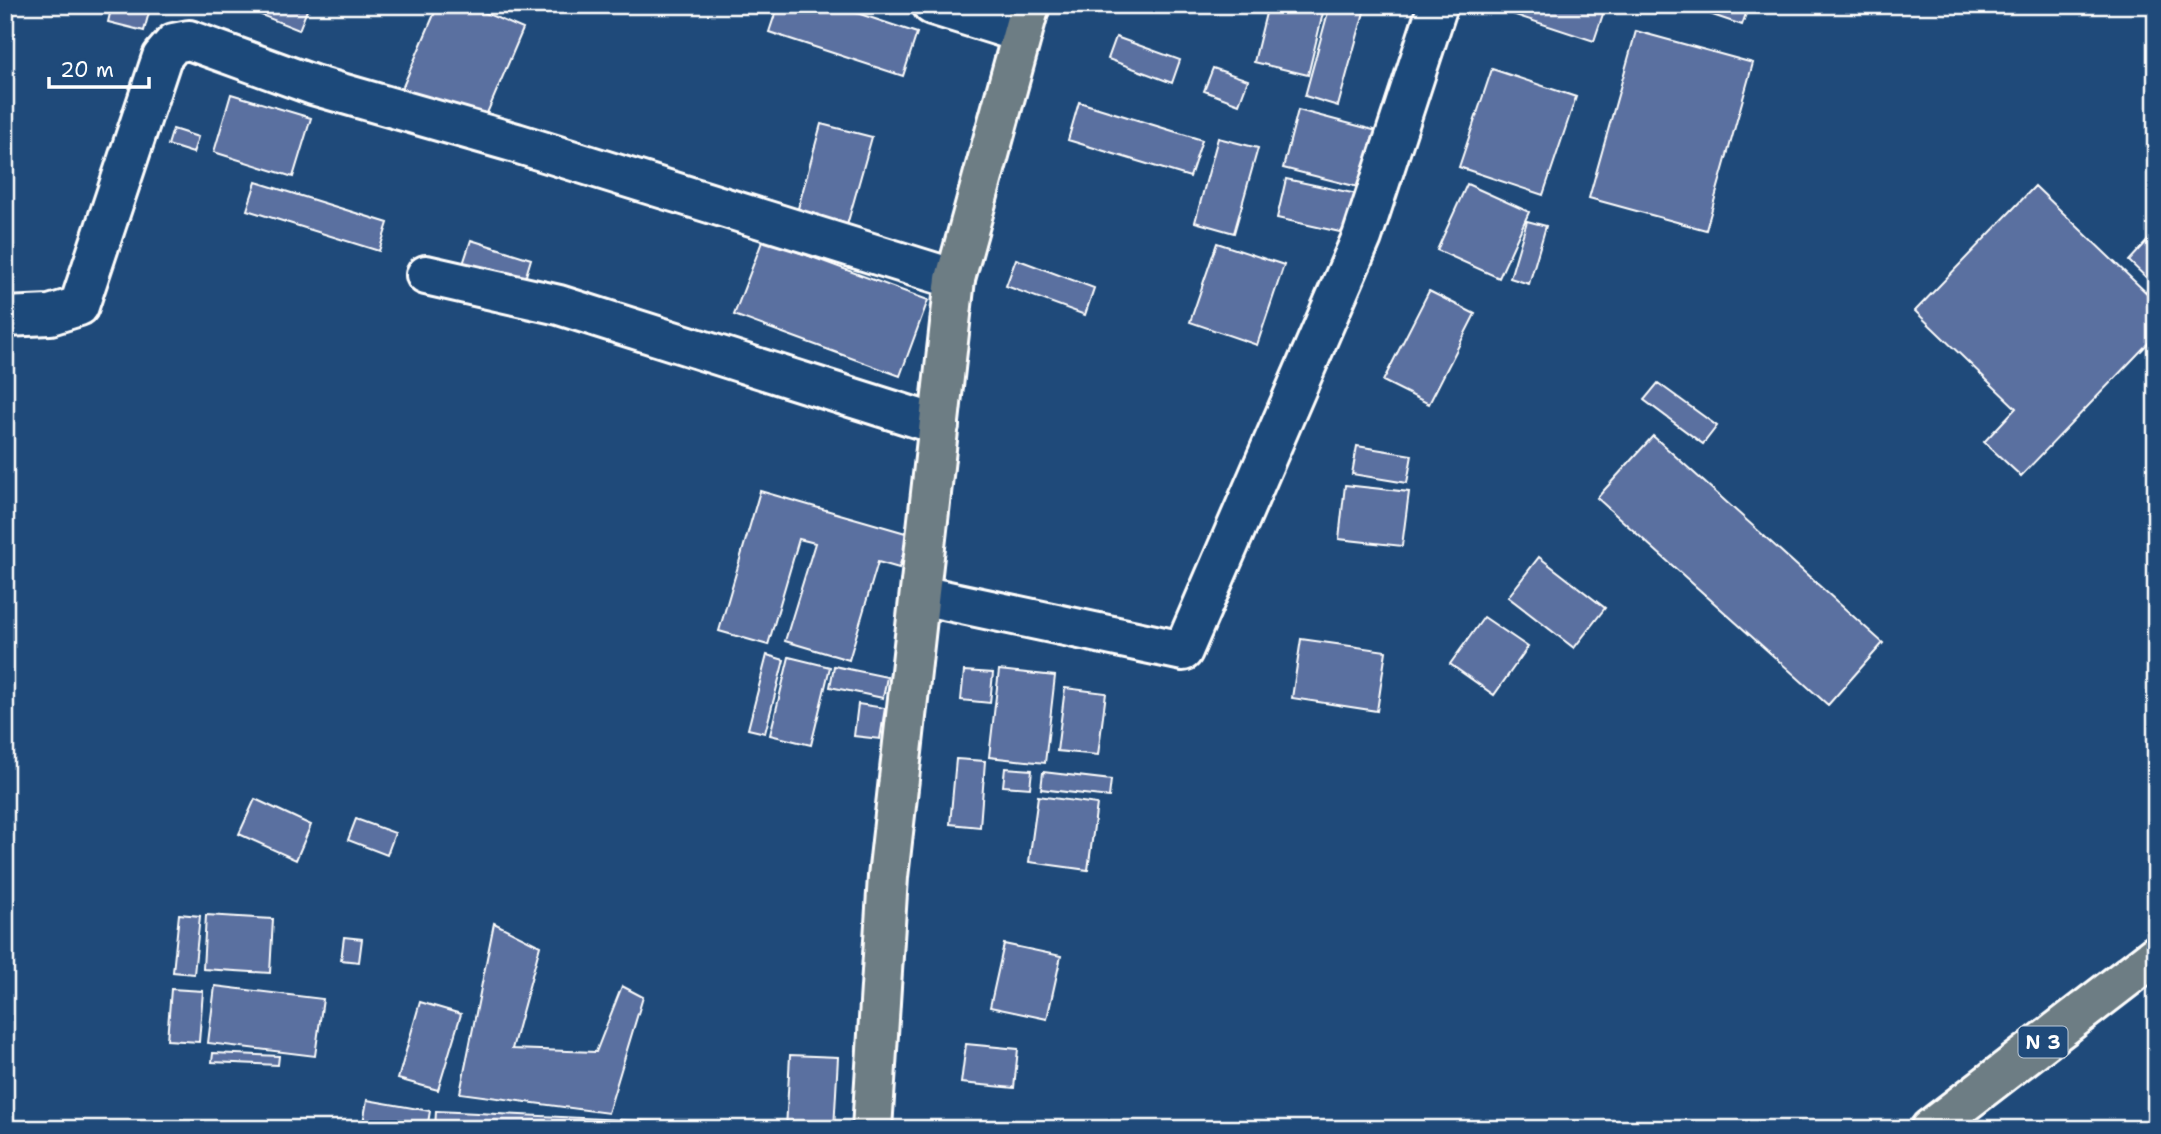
<svg xmlns="http://www.w3.org/2000/svg" width="2161" height="1134" font-family="'Shantell Sans',sans-serif">
  <style>
    .building { fill: #5a70a0; stroke: #fff; stroke-width: 2 }
    .lines { fill: none; stroke-linecap: round; stroke-linejoin: round }
    .minor-casing { stroke: #fff; stroke-width: 44 }
    .major-casing { stroke: #fff; stroke-width: 44 }
    .highway-casing { stroke: #fff; stroke-width: 44 }
    .minor { stroke: #1f4a7a; stroke-width: 38 }
    .major { stroke: #6d7d84; stroke-width: 38 }
    .highway { stroke: #6d7d84; stroke-width: 38 }
    .labels { text-anchor: middle; stroke-width: 5; stroke-linejoin: round; paint-order: stroke }
    .shield { fill: #1f4a7a; stroke: #bcc9d7; stroke-width: 2 }
    .shield-label { font-size: 19px; font-weight: bold; fill: #fff }
  </style>
  <rect width="100%" height="100%" fill="#1f4a7a"/>
  <filter id="ink" filterUnits="userSpaceOnUse"><feTurbulence type="fractalNoise" baseFrequency=".0143" numOctaves="2"/><feDisplacementMap in="SourceGraphic" scale="14" xChannelSelector="R" yChannelSelector="G"/><feConvolveMatrix kernelMatrix="1 2 1 2 8 2 1 2 1" color-interpolation-filters="sRGB"/></filter>
  <g filter="url(#ink)">
    <!-- building -->
    <path class="building" d="M112,5H151L144,31L108,22Z
      M236,5H309L299,30Z
      M438,5H467L523,29L479,132L398,98Z
      M778,5H833L917,33L903,76L769,32Z
      M1268,5H1294L1323,13L1308,75L1254,62Z
      M1330,5H1366L1338,106L1305,96Z
      M1502,5H1606L1594,41L1500,10Z
      M1683,5H1749L1742,25Z
      M1636,31L1753,63L1706,230L1589,198Z
      M1116,37L1180,60L1172,83L1108,59Z
      M1213,68L1248,80L1239,104L1204,91Z
      M1492,69L1576,97L1543,195L1459,167Z
      M231,94L311,118L293,177L214,152Z
      M1079,102L1202,140L1190,177L1068,140Z
      M1298,110L1381,132L1366,189L1283,168Z
      M821,124L872,137L847,225L797,212Z
      M173,129L198,137L193,153L168,145Z
      M1218,138L1258,148L1234,233L1195,222Z
      M1286,179L1357,194L1349,234L1277,218Z
      M256,182L388,223L379,251L247,210Z
      M1467,184L1529,212L1499,278L1437,250Z
      M2035,186L2156,302V335L2021,476L1984,442L2016,408L1915,311Z
      M1527,221L1546,226L1529,284L1510,278Z
      M2150,238L2156,244V287L2129,261Z
      M763,239L928,300L900,376L734,315Z
      M471,240L531,259L521,292L460,273Z
      M1217,243L1284,265L1257,345L1190,322Z
      M1016,259L1094,288L1085,315L1006,286Z
      M1429,291L1475,314L1429,404L1383,381Z
      M1658,383L1717,426L1703,444L1644,400Z
      M1653,436L1883,643L1828,705L1597,498Z
      M1357,446L1412,455L1407,483L1352,474Z
      M1345,485L1409,492L1402,546L1339,539Z
      M760,491L909,534L899,568L878,562L849,660L785,641L815,543L799,539L768,645L719,631Z
      M1539,557L1605,608L1574,648L1508,597Z
      M1484,617L1528,647L1494,695L1450,664Z
      M1301,639L1386,651L1377,711L1292,698Z
      M767,655L784,660L765,733L748,729Z
      M789,657L830,667L811,745L770,735Z
      M834,666L887,677L883,698L830,687Z
      M999,670L1055,676L1045,763L989,757Z
      M964,671L993,673L990,703L961,700Z
      M1065,688L1106,693L1098,755L1057,751Z
      M858,704L885,708L880,739L854,736Z
      M956,759L985,761L980,827L950,824Z
      M1005,768L1032,770L1030,788L1003,786Z
      M1043,772L1111,780L1109,797L1041,789Z
      M1038,796L1097,804L1088,870L1029,862Z
      M255,799L311,825L296,860L239,834Z
      M356,819L395,833L387,855L348,840Z
      M179,914L200,916L194,974L173,972Z
      M206,915L273,919L270,973L203,969Z
      M494,923L540,946L512,1049L596,1052L622,986L643,997L608,1113L460,1093Z
      M344,937L362,939L359,962L341,960Z
      M1004,944L1061,956L1047,1019L990,1007Z
      M215,986L323,999L315,1056L208,1043Z
      M171,989L203,991L199,1042L167,1040Z
      M420,1002L461,1014L438,1090L398,1079Z
      M966,1044L1018,1049L1014,1088L961,1083Z
      M213,1053L279,1056L278,1065L212,1062Z
      M790,1055L838,1057L834,1129H786Z
      M367,1100L430,1111L427,1129H362Z
      M436,1111L703,1124L702,1129H435Z"/>
    <g class="lines">
      <defs>
        <path id="minor" d="M932,5L1022,33
          M426,275L559,305L939,425
          M5,317L50,315L79,306L162,57L174,43L189,40L313,85L516,143L955,279
          M920,595L1183,651L1362,237L1438,5"/>
        <path id="major" d="M872,1129L888,877L955,279L1030,5"/>
        <path id="highway" d="M1930,1129L2156,955"/>
      </defs>
      <!-- minor casing -->
      <use href="#minor" class="minor-casing"/>
      <!-- major casing -->
      <use href="#major" class="major-casing"/>
      <!-- highway casing -->
      <use href="#highway" class="highway-casing"/>
      <!-- minor -->
      <use href="#minor" class="minor"/>
      <!-- major -->
      <use href="#major" class="major"/>
      <!-- highway -->
      <use href="#highway" class="highway"/>
    </g>
  </g>
  <g class="labels">
    <!-- shield labels -->
    <rect class="shield" x="2018.5" y="1026.5" width="49" height="31" rx="5"/>
    <g class="shield-label">
      <text x="2043" y="1049">N 3</text>
    </g>
  </g>
  <!-- margin -->
  <rect width="2161" height="1134" fill="none" stroke="#1f4a7a" stroke-width="28"/>
  <rect x="14" y="14" width="2133" height="1106" fill="none" stroke="#fff" stroke-width="2.5" filter="url(#ink)"/>
  <!-- scale -->
  <path d="M49 77v10h100v-10" fill="none" stroke="#ffffff" stroke-width="3.5"/>
  <text x="60" y="77" font-size="21" fill="#ffffff" stroke="#1f4a7a" stroke-width="5" paint-order="stroke">20 m</text>
</svg>
